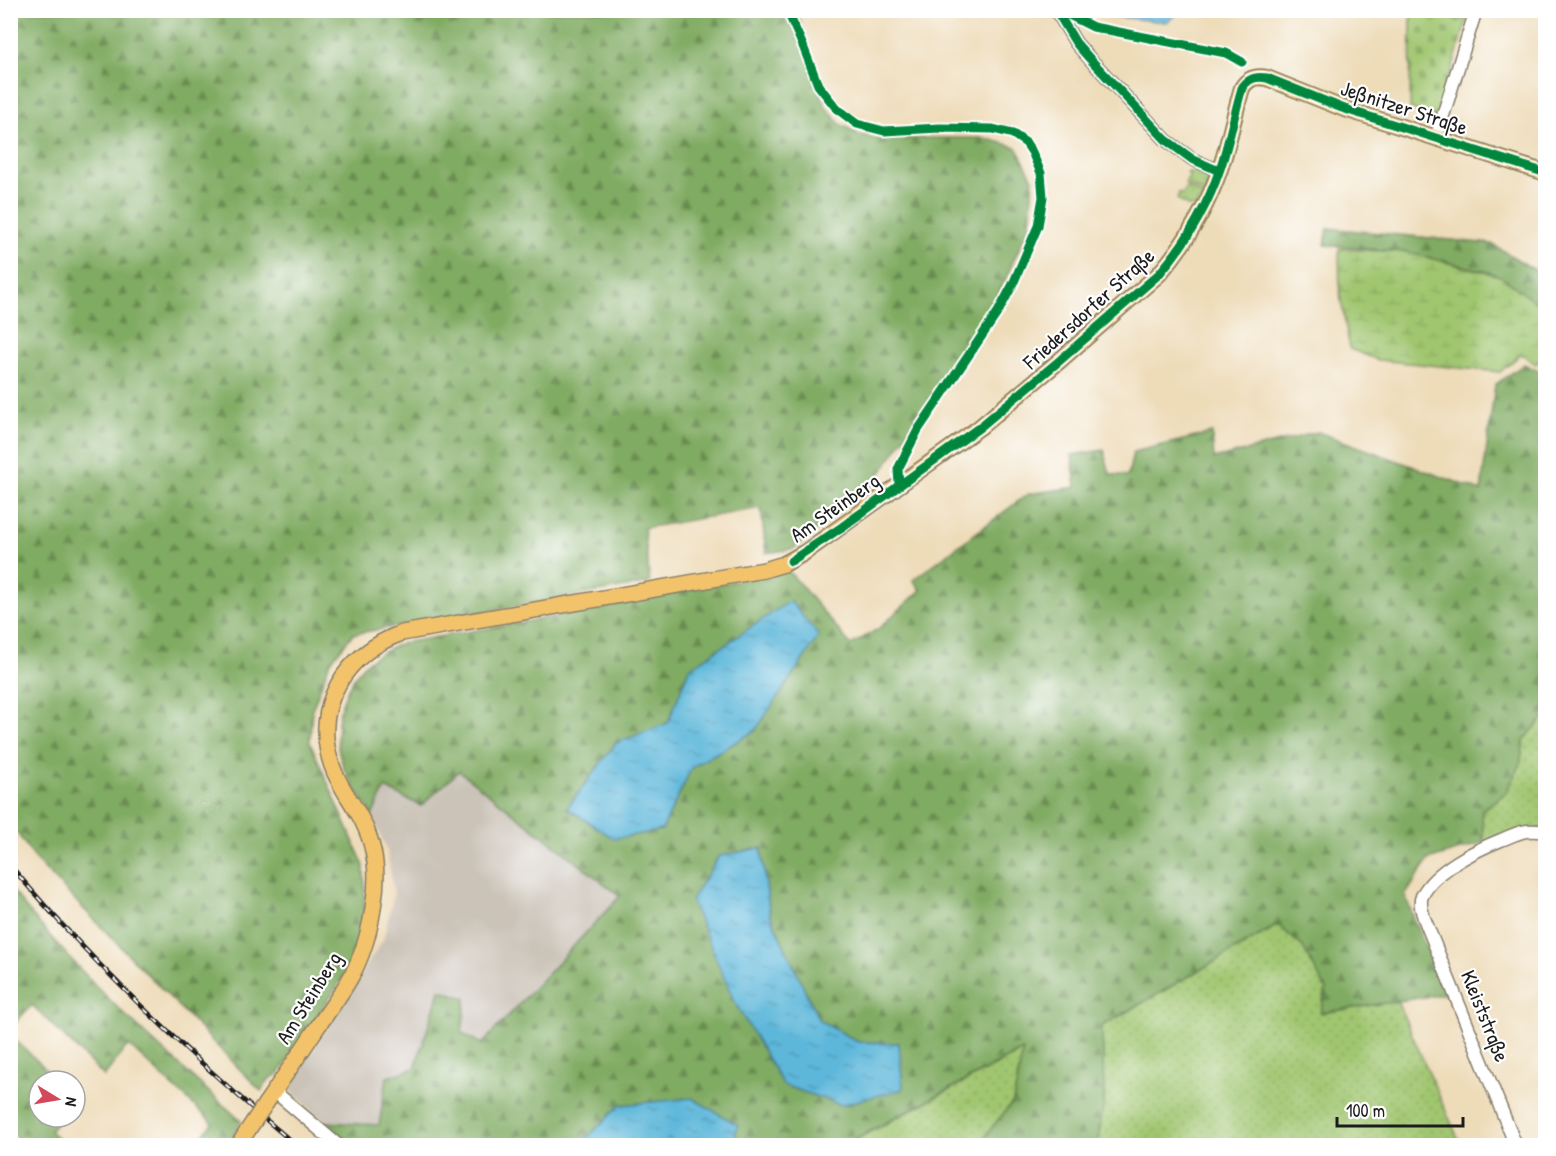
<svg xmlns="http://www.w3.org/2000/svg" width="1556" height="1156" font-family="'Patrick Hand',sans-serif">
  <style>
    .industrial { fill: #cbc3b8 }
    .green { fill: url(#green-dots); stroke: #5e7146; stroke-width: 1.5 }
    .forest { fill: url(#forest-firs); stroke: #4e643f; stroke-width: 1.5; fill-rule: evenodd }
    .wetland { fill: url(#wetland-marsh); stroke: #5e7146; stroke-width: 1.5 }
    .cemetery { fill: url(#cemetery-stones); stroke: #5e7146; stroke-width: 1.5 }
    .water { fill: url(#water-ripples); stroke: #3c6a7b; stroke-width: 1.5 }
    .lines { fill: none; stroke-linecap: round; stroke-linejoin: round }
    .minor-casing { stroke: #857c6a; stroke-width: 15 }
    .major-casing { stroke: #857c6a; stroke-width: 18 }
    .minor { stroke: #fff; stroke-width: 12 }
    .major { stroke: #f2c36a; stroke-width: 15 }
    .rail-casing { stroke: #1c1c1c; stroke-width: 4.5 }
    .rail { stroke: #fff; stroke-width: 2; stroke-dasharray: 7; stroke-linecap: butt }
    .major-bridge-casing { stroke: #857c6a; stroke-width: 18; stroke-linecap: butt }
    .major-bridge { stroke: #f2c36a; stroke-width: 15 }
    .cycleway-casing { stroke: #fff; stroke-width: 13 }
    .cycleway { stroke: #00873e; stroke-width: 9 }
    .labels { text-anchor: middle; stroke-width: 4.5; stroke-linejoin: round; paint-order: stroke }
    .street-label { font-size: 21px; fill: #1c1c1c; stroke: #fff }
  </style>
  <defs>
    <pattern id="green-dots" width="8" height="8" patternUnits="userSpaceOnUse" patternTransform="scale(1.5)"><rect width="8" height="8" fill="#a0c670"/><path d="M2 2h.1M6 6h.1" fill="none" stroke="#89aa60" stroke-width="1.8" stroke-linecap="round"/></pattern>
    <pattern id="forest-firs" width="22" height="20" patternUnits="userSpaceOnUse" patternTransform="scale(1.5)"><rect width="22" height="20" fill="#80ab62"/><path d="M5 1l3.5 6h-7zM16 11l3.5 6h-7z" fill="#688a50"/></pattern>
    <pattern id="wetland-marsh" width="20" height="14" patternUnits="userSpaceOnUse" patternTransform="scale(1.5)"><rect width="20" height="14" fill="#a0c670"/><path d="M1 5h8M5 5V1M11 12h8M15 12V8" fill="none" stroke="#89aa60"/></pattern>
    <pattern id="cemetery-stones" width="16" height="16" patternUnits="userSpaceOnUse" patternTransform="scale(1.5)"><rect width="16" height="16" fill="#a0c670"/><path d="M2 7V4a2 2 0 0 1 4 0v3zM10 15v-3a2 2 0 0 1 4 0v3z" fill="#89aa60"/></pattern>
    <pattern id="water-ripples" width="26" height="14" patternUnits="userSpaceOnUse" patternTransform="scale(1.5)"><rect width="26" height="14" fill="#5db7da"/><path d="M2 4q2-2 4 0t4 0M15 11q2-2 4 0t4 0" fill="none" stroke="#4c94b0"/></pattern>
  </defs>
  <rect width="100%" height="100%" fill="#fff"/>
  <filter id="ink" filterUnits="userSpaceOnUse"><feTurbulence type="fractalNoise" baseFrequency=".0167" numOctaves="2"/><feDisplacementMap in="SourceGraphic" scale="12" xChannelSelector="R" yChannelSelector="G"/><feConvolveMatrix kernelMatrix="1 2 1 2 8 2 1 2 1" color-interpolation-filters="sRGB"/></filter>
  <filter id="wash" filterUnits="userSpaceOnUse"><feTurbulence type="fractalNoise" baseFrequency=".008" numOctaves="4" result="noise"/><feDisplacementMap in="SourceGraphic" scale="24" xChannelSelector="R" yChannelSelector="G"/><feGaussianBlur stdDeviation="1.35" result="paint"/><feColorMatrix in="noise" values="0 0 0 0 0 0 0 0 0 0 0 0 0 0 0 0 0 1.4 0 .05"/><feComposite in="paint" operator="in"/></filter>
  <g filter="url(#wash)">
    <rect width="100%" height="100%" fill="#eedcb9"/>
    <!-- industrial -->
    <path class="industrial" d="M459,771L620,896L482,1044L462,1033L440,991L415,1068L387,1077L379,1125L325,1122L291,1092L290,1086L383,940L394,893L387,850L372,816L385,788L421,806Z"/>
    <!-- green -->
    <path class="green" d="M1195,170C1207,175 1209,181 1206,193L1185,184L1190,175L1187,173Z
      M1186,187L1205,196L1196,207L1187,206L1177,199L1179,193L1182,195Z
      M1545,716V828L1483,843L1482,810L1506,793L1520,765L1524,740Z
      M1278,925L1303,947L1326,989L1321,1013L1397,1001L1461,1145L1097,1146L1104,1102L1102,1026Z
      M1024,1050L1013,1102L990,1130L981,1145L844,1146Z"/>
    <!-- forest -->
    <path class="forest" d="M10,11H797L825,106L840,124L860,135L884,140L925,138H985L1016,147L1033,179L1030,224L993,307L874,483L793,549L766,553L761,508L644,528L650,583L353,634L330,662L312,710L310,742L364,866L365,901L360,941L352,964L279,1074L270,1078L261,1091L37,861L11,825Z
      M1328,228L1492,244L1545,276V311L1492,273L1406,252L1325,245Z
      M1524,364L1545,374V716L1524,740L1520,765L1506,793L1482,810L1483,843L1428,860L1405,896L1445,994L1320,1013L1326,989L1303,947L1278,925L1102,1026L1104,1102L1097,1145H981L990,1130L1013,1102L1023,1050L844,1145L353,1146L325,1122L379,1125L387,1077L415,1068L440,990L466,998L462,1033L482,1044L620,896L459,771L421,806L385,788L372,816C363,799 348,782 342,763C331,731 340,693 362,667C373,656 388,649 402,643L576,613L788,570L851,645L878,629L921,590L913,580L1028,494L1076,487L1072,455L1104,450L1110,474L1128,476L1133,452L1212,433L1214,459L1318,432L1481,491L1495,385ZM714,653L755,731L692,767L662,830L567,808L616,743L668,723L689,669ZM761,848L770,915L819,1020L858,1042L899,1043L783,1085Z
      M10,888C33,917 57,945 83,972C132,1025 188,1072 241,1121L230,1145H193L213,1123L128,1045L104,1076L32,1005L11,1027Z
      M11,1036L59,1081H39V1117H62L50,1131L66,1145H23L11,1131Z"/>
    <!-- wetland -->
    <path class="wetland" d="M1339,249L1406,252L1500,276L1545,309V356L1536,364L1521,354L1500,372L1378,360L1350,349L1340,295Z"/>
    <!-- cemetery -->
    <path class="cemetery" d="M1411,12L1467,20L1437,118L1410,108Z"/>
    <!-- water -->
    <path class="water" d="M1100,11H1181L1166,22L1108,16Z
      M790,601L819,636L755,731L692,767L662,830L614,839L567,808L616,743L668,723L689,669Z
      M761,848L770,915L819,1020L858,1042L899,1043L903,1089L841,1105L783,1085L735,1003L691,900L719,856Z
      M692,1098L738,1125L733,1145L586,1146L583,1142L620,1105Z"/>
  </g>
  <g filter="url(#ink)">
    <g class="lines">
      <defs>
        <path id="minor" d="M1056,10L1076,43L1090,59L1166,140L1192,159L1219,171
          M1436,138L1476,10
          M274,1091L339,1146
          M1516,1146L1424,918C1422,911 1419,903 1422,896C1435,870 1476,850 1501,840C1509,837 1518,832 1527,831C1533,830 1539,831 1546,832"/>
        <path id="major" d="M266,1103C282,1080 298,1056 314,1032C327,1013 341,995 352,975C364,952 371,926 374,901C379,870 374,840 358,813C349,798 338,783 332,766C311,706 346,653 402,633L764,570L784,564L804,553L980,427L1058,362L1159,274C1185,244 1207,207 1220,169C1229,143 1234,115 1242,88C1248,78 1256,76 1267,78L1342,108L1546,173
          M238,1146L248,1130"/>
      </defs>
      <!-- minor casing -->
      <use href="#minor" class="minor-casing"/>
      <!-- major casing -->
      <use href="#major" class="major-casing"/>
      <!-- minor -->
      <use href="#minor" class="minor"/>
      <!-- major -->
      <use href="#major" class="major"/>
      <defs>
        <path id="rail" d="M10,865C96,968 194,1060 297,1146"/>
      </defs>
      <!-- rail casing -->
      <use href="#rail" class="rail-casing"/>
      <!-- rail -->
      <use href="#rail" class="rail"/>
      <defs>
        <path id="major-bridge" d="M248,1130L266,1103"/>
      </defs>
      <!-- major-bridge casing -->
      <use href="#major-bridge" class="major-bridge-casing"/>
      <!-- major-bridge -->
      <use href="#major-bridge" class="major-bridge"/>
      <defs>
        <path id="cycleway" d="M787,10L803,46L818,85L837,109L857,124L884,131L940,128L993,129L1013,134L1026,143L1032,152L1041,173L1043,197L1038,226L1013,284L998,312L918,430L898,469L899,485
          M1056,10L1076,43L1090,59L1166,140L1192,159L1219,171
          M1057,13H1065L1093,27L1226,53L1242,62
          M791,561L842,527L980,427L1058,362L1159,274C1185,244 1207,207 1220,169C1229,143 1234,115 1242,88C1248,78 1256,76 1267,78L1342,108L1546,173"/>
      </defs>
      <!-- cycleway casing -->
      <use href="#cycleway" class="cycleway-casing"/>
      <!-- cycleway -->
      <use href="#cycleway" class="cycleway"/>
    </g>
  </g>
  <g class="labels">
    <!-- street labels -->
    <g class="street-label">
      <text transform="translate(1404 108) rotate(18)" y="7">Jeßnitzer Straße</text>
      <text transform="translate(1089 309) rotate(-42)" y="7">Friedersdorfer Straße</text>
      <text transform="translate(835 508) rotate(-35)" y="7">Am Steinberg</text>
      <text transform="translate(309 998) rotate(-58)" y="7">Am Steinberg</text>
      <text transform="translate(1485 1016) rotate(68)" y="7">Kleiststraße</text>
    </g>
  </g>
  <!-- margin -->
  <rect width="1556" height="1156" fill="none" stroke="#fff" stroke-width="36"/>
  <!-- north arrow -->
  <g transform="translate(57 1099) rotate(101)"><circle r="28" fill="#ffffff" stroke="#a4a4a4" stroke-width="1.5"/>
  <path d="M0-4.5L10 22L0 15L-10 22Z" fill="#d1495b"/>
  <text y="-9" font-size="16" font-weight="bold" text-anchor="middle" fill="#1c1c1c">N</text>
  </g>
  <!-- scale -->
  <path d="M1337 1117v9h126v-9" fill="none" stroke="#1c1c1c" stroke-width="3"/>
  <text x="1346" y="1117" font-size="18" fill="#1c1c1c" stroke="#ffffff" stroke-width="4.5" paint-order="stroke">100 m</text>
</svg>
